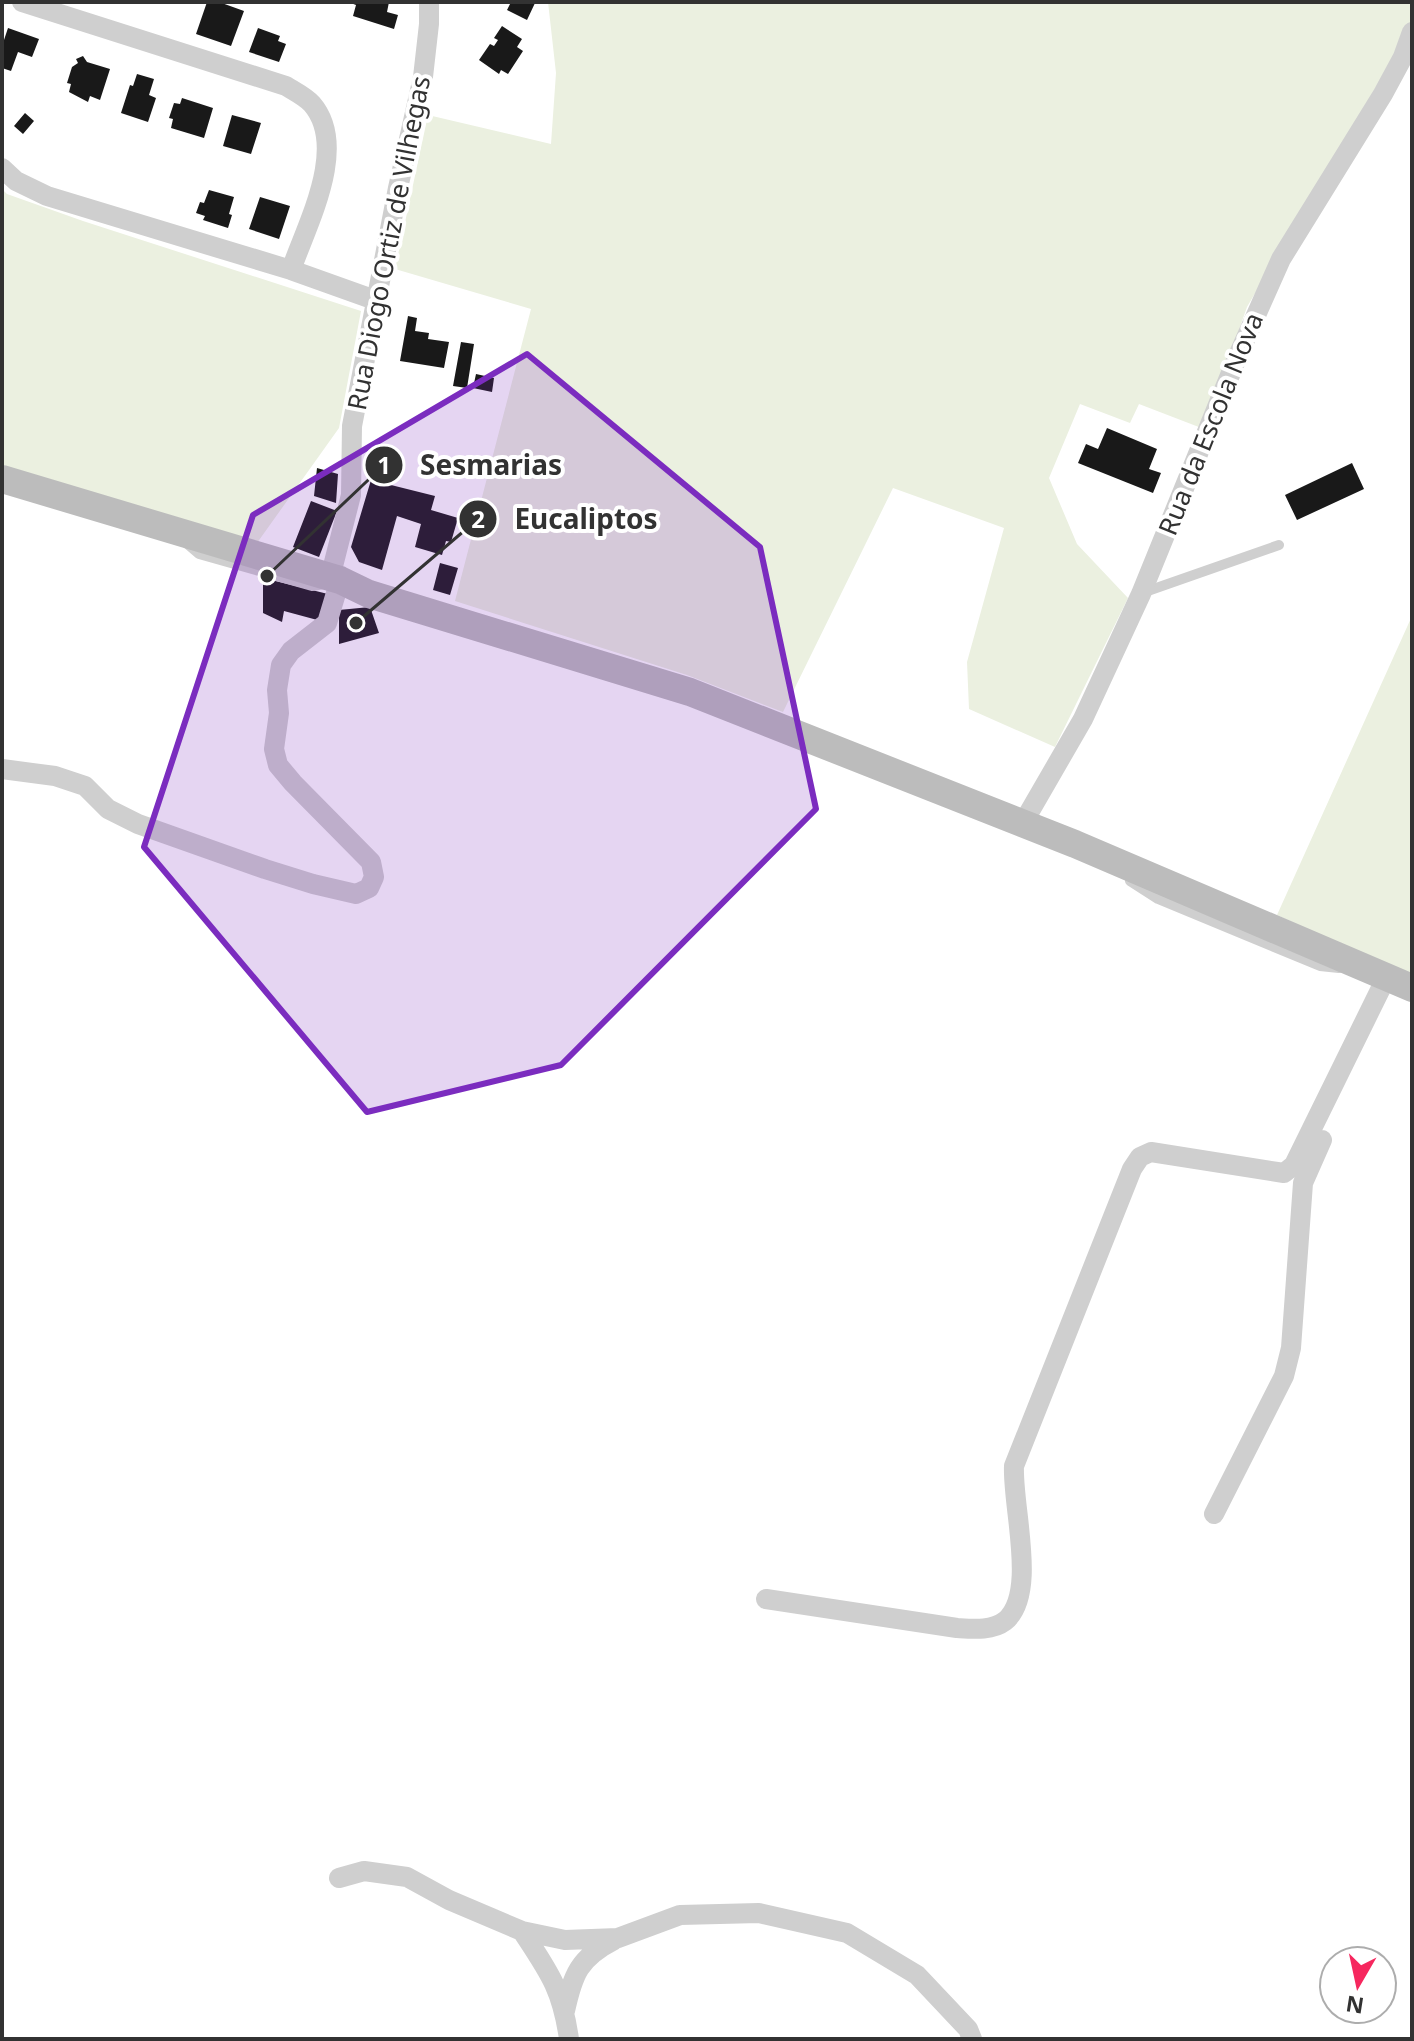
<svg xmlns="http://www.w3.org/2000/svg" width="1414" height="2041" font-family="'Noto Sans',sans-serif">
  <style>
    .green { fill: #ebf0e0 }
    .building { fill: #191919 }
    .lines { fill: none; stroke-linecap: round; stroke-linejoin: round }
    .path { stroke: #cfcfcf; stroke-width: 4; stroke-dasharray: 4 4; stroke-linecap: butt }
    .service { stroke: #cfcfcf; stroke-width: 10 }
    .minor { stroke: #cfcfcf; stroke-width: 20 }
    .secondary { stroke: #bcbcbc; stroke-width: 28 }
    .marked { fill: #7b2cbf; fill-opacity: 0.2; stroke: #7b2cbf; stroke-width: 6; stroke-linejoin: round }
    .labels { text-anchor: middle; stroke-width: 8; stroke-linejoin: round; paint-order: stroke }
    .street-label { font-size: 26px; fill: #323232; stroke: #fff }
    .leader { fill: none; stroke: #323232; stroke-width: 3 }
    .callout-dot { fill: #323232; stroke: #fff; stroke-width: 3 }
    .mark-label { font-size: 24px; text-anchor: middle; font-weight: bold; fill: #fff }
    .callout-label { font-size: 28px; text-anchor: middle; font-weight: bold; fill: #323232; stroke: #fff; stroke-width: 8; stroke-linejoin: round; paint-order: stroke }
  </style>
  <rect width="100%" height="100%" fill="#fff"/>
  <!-- green -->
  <path class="green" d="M548,2H1412V19L1400,46L1247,307L1204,429L1139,404L1130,423L1080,404L1049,478L1077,544L1128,598L1055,747L969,709L967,662L1004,528L893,488L783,712L687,675L455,601L531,309L395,269L428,115L551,144L556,73Z
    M2,189L7,194L83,221L361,311L339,428L257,543L2,469Z
    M1412,616V977L1277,915Z"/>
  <!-- building -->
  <path class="building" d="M207,2H219L244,11L231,46L196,34Z
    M348,2H389L387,12L398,15L394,29L353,16L356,5Z
    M511,2H533L535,3L527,20L507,10Z
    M502,26L522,39L517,47L523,51L508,74L501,70L499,74L479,60L490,44L494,46L498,40L494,38Z
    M8,28L39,39L32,57L18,52L11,71L2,68V46Z
    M258,28L280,36L278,41L286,44L279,62L249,52Z
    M83,56L87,62L110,69L100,100L90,96L88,102L69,92L71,84L67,83L72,67L78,63L76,59Z
    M137,74L154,79L149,95L156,98L148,122L121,113L130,85L133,86Z
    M182,98L213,108L204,138L171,128L173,119L169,118L174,103L180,104Z
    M25,113L34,121L23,134L14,126Z
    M232,115L261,123L251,154L223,146Z
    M209,190L234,197L229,214L232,215L228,228L203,220L205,216L196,213L200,202L204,203Z
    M260,197L290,206L279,239L249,229Z
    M408,316L417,318L415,331L429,333L428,339L449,342L444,368L400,361Z
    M461,342L474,344L467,388L453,386Z
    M476,374L494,378L492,392L473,388Z
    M1107,428L1157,449L1149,469L1161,473L1153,493L1078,463L1086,444L1098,449Z
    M1352,463L1364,489L1297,520L1285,495Z
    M317,468L338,474L336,503L314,496Z
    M371,480L435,496L431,510L458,518L451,542L446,541L442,555L415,547L421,524L397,516L382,570L359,562L351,547Z
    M311,501L337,511L319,557L293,547Z
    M440,563L458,568L450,595L433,590Z
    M263,578L328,594L321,621L284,611L282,622L263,613Z
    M370,607L379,633L339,644V610Z"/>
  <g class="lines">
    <!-- path -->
    <path class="path" d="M1302,2039H1303"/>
    <!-- service -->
    <path class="service" d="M185,542L199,554L312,586L324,584
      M1142,593L1279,545
      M1130,881L1158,899L1320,966L1339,968"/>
    <!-- minor -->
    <path class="minor" d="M22,2L286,86C294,91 306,97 312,104C349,147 307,224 291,270
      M2,168L16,181L47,196L291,270L375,300
      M330,578L351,495L352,426L398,188L423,77L429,24V2
      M2,769L55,776L85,786L108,809L138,824L265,869L313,884L356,894L369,888L374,877L371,862L293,783L278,765L274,749L279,713L277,690L281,665L291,651L327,623L340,580
      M1023,823L1083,719L1141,594L1237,358L1281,259L1383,94L1403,57L1412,32
      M1214,1514L1284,1376L1291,1348L1303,1183L1322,1140
      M766,1599L957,1628C973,1629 992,1631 1005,1621C1038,1594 1012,1507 1014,1466L1132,1169L1140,1157L1151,1152L1284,1173L1294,1165L1386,978
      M339,1878L364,1871L407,1877L449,1900L522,1931L565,1940L618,1938L680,1915L759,1913L847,1933L917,1975L968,2029L972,2039
      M522,1931C549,1972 562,1989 569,2039
      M565,2011C573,1974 579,1958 614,1940"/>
    <!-- secondary -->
    <path class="secondary" d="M2,479L340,580L369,594L690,692L1075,844L1412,988"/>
  </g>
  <!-- marked area -->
  <path class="marked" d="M527,354L760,547L816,809L561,1065L367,1112L144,847L253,515Z"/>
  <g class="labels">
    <!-- street labels -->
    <g class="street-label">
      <text transform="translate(389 243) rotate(-79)" y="9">Rua Diogo Ortiz de Vilhegas</text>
      <text transform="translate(1211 424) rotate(-68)" y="9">Rua da Escola Nova</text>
    </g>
  </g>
  <!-- callouts -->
  <path class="leader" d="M267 576L384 465M356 623L478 519"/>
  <g class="callout-dot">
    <circle cx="267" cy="576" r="8"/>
    <circle cx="356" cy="623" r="8"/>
    <circle cx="384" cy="465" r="20"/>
    <circle cx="478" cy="519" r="20"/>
  </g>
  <g class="mark-label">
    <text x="384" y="474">1</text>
    <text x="478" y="528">2</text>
  </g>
  <g class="callout-label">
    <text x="491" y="475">Sesmarias</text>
    <text x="586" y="529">Eucaliptos</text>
  </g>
  <!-- border -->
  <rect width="1414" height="2041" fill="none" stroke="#323232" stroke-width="8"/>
  <!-- north arrow -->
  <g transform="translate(1358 1985) rotate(189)"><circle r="38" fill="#ffffff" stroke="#adadad" stroke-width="2"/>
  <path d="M0-6L14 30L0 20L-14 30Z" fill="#f6275e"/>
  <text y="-12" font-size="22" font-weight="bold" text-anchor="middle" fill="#323232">N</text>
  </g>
</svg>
